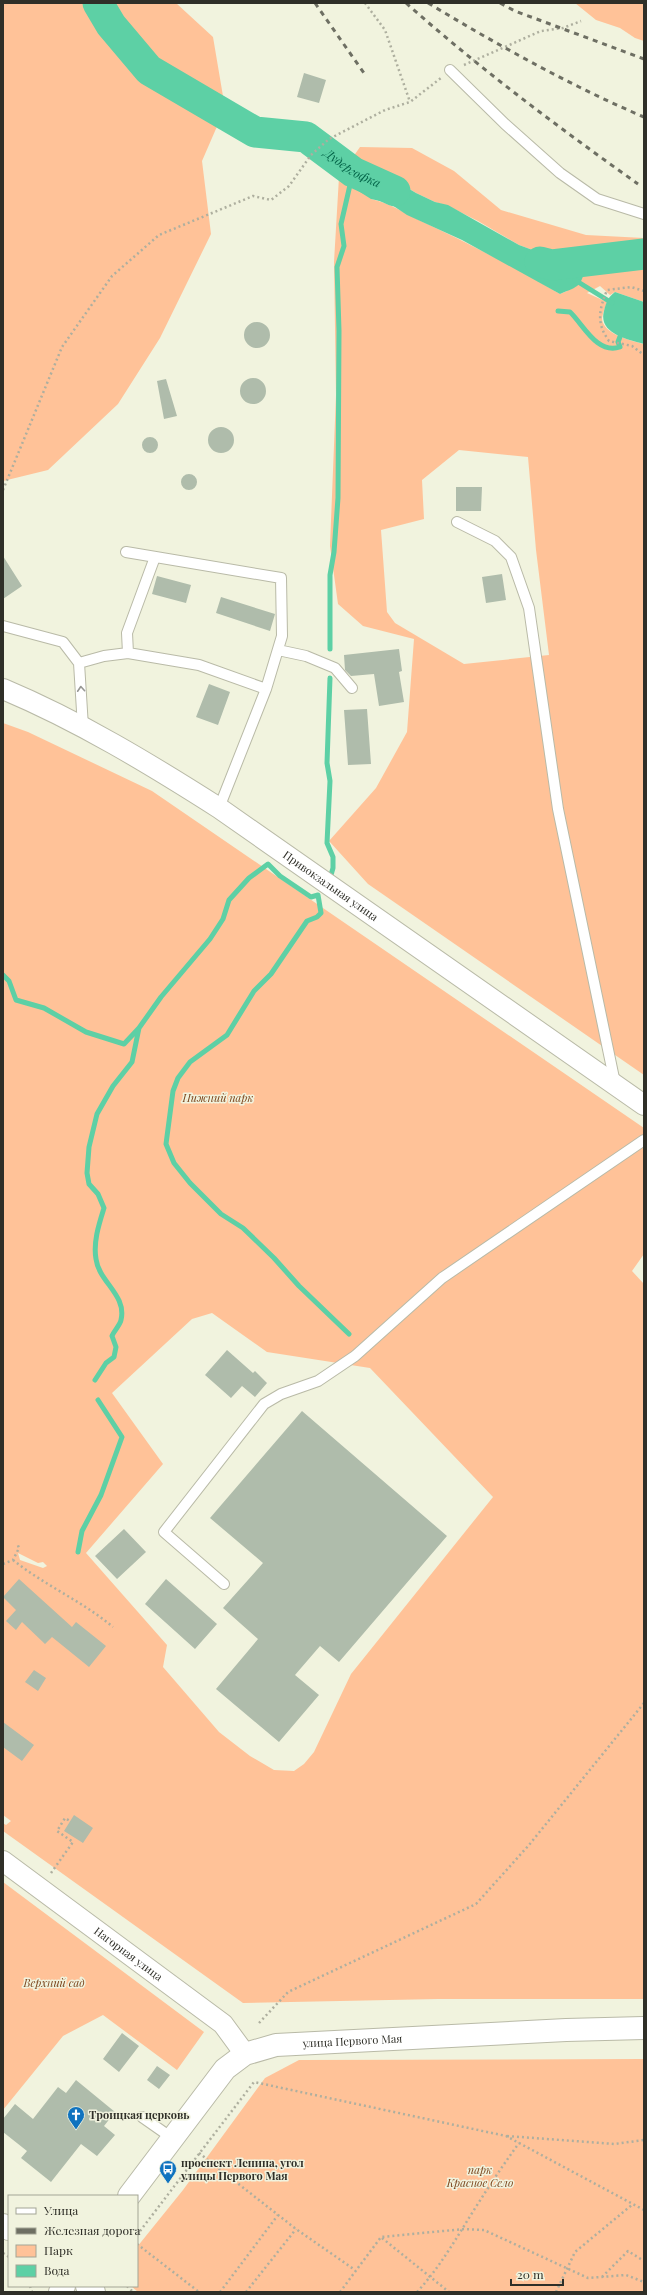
<svg xmlns="http://www.w3.org/2000/svg" width="647" height="2295" font-family="'Playfair Display',serif">
  <style>
    .green { fill: #ffc298; fill-rule: evenodd }
    .water { fill: #5dd0a5 }
    .lines { fill: none; stroke-linecap: round; stroke-linejoin: round }
    .stream { stroke: #5dd0a5; stroke-width: 5 }
    .river { stroke: #5dd0a5; stroke-width: 31 }
    .building { fill: #afbcab }
    .service-casing { stroke: #b9baa7; stroke-width: 12 }
    .minor-casing { stroke: #b9baa7; stroke-width: 22 }
    .secondary-casing { stroke: #b9baa7; stroke-width: 24 }
    .primary-casing { stroke: #b9baa7; stroke-width: 24 }
    .path { stroke: #aeaf9f; stroke-width: 2.5; stroke-dasharray: 2 3; stroke-linecap: butt }
    .service { stroke: #fff; stroke-width: 10 }
    .minor { stroke: #fff; stroke-width: 20 }
    .secondary { stroke: #fff; stroke-width: 22 }
    .primary { stroke: #fff; stroke-width: 22 }
    .rail { stroke: #6e6f63; stroke-width: 3; stroke-dasharray: 5 5; stroke-linecap: butt }
    .oneway { stroke: #979794 }
    .labels { text-anchor: middle; stroke-width: 3; stroke-linejoin: round; paint-order: stroke }
    .street-label { font-size: 11px; fill: #2f2f28; stroke: #f1f3de }
    .park-label { font-size: 11px; font-style: italic; fill: #7c461d; stroke: #f1f3de }
    .poi-label { font-size: 11px; font-weight: bold; fill: #2f2f28; stroke: #f1f3de; text-anchor: start }
    .water-label { font-size: 12px; font-style: italic; fill: #036448; stroke: #f1f3de }
  </style>
  <rect width="100%" height="100%" fill="#f1f3de"/>
  <!-- green -->
  <path class="green" d="M3,3H176L213,37L225,108L202,161L211,234L160,338L118,404L48,470L3,481Z
    M575,3H644V41L635,38L620,28L596,20Z
    M360,147L412,148L454,171L501,210L586,235L644,238V302L615,292L610,295L600,286L587,293L607,302C605,307 603,313 602,318C602,334 632,341 644,344V1075L368,884L329,841L376,788L407,732L414,639L363,626L338,604L330,546L336,395L334,262L339,177ZM392,178L416,193L435,202L448,206L478,221L519,245L557,259L577,257L567,291L560,294C515,267 468,243 421,221C402,212 392,204 371,199ZM459,450L528,457L536,550L549,655L464,664L395,623L387,612L381,530L424,519L422,480Z
    M3,723L28,732L152,791L644,1128V1254L632,1271L644,1284V1999H438L243,2003L3,1831V1823L6,1825L11,1821L3,1815ZM212,1313L267,1352L370,1368L493,1497L351,1674L314,1752L304,1764L294,1771L274,1770L250,1756L219,1732L163,1667L167,1645L86,1553L163,1464L112,1393L192,1319ZM18,1553L38,1563L43,1562L47,1566L43,1568L20,1560Z
    M3,1882L204,2032L177,2070L103,2015L63,2036L3,2110Z
    M644,2059V2292H138L131,2286H137V2247L183,2190L265,2078L299,2060Z"/>
  <!-- water -->
  <path class="water" d="M366,163L416,193L435,202L448,205L519,245L557,259L577,256L585,265C582,287 579,286 560,294L462,240L407,215L389,203L371,199L352,187C353,177 357,168 366,163Z
    M615,292L644,302V344C626,339 598,333 604,311C606,303 608,297 615,292Z"/>
  <g class="lines">
    <!-- stream -->
    <path class="stream" d="M575,280L612,303
      M558,311L570,312C583,324 597,355 620,347L618,342L621,334
      M330,649V575L334,552L338,498L339,331L337,267L344,246L341,224L353,172
      M330,678L327,763L330,781L327,843L333,857V868L331,875
      M3,975L9,981L16,1000L44,1008L86,1032L124,1044L139,1028L161,997L210,939L223,919L229,900L249,878L268,864L280,876L311,897L318,895L321,913L317,917L307,921L271,974L254,991L227,1035L190,1062L178,1078L173,1091L166,1144L174,1163L190,1183L221,1214L243,1228L274,1258L299,1286L349,1334
      M95,1380L106,1363L114,1357L116,1347L112,1336C114,1331 120,1325 121,1320C127,1295 99,1282 96,1259C93,1242 99,1224 104,1208L98,1194L89,1184L87,1173L89,1147L97,1114L113,1086L132,1062L139,1028
      M78,1552L82,1531L101,1495L122,1437L98,1400"/>
    <!-- river -->
    <g class="river">
      <path id="s1" d="M98,3L111,25L149,70L255,132L306,137L353,172L395,191"/>
      <path d="M540,262L552,265L644,254"/>
    </g>
  </g>
  <!-- building -->
  <path class="building" d="M304,73L326,80L319,103L297,97Z
    M244 335a13 13 0 1 1 26 0a13 13 0 1 1-26 0Z
    M240 391a13 13 0 1 1 26 0a13 13 0 1 1-26 0Z
    M166,379L177,416L164,419L157,381Z
    M208 440a13 13 0 1 1 26 0a13 13 0 1 1-26 0Z
    M142 445a8 8 0 1 1 16 0a8 8 0 1 1-16 0Z
    M181 482a8 8 0 1 1 16 0a8 8 0 1 1-16 0Z
    M456,487H482L481,511H456Z
    M3,556L22,586L3,599Z
    M502,574L506,600L486,603L482,577Z
    M157,576L191,585L186,603L152,594Z
    M221,597L275,614L270,631L216,613Z
    M399,649L402,671L399,672L404,702L379,706L374,674L351,676L345,670L344,655Z
    M209,684L230,692L218,725L196,717Z
    M367,709L371,764L348,765L344,710Z
    M227,1350L253,1373L255,1371L267,1383L255,1397L242,1386L231,1398L205,1375Z
    M302,1411L447,1536L339,1662L320,1646L295,1675L319,1695L279,1742L216,1689L258,1639L223,1608L263,1563L210,1518Z
    M124,1529L146,1552L117,1579L95,1556Z
    M19,1579L72,1627L76,1622L106,1646L89,1667L52,1637L45,1644L22,1622L16,1630L6,1621L16,1610L3,1597Z
    M166,1579L217,1624L195,1649L145,1604Z
    M34,1670L46,1678L38,1691L25,1682Z
    M3,1722L34,1745L22,1761L3,1747Z
    M74,1815L93,1828L83,1843L64,1831Z
    M122,2033L139,2046L119,2072L103,2059Z
    M157,2066L170,2075L159,2089L147,2080Z
    M76,2080L115,2112L104,2126L115,2135L97,2156L81,2144L51,2182L21,2158L27,2151L3,2132V2119L15,2104L33,2119L58,2087L66,2093Z"/>
  <g class="lines">
    <defs>
      <path id="service" d="M450,70L505,124L560,173L597,199L644,214
        M457,522L495,541L511,557L529,608L558,809L615,1083
        M126,552L281,578L282,636L266,689L219,808
        M3,626L63,642L79,663L83,727
        M278,650L306,656L335,668L352,688
        M128,653L127,633L155,557
        M79,663L104,656L128,653L199,665L266,689
        M224,1584L164,1532L264,1404L281,1394L318,1381L355,1356L442,1278L644,1140
        M142,2117L172,2138"/>
      <g id="minor">
        <path id="s2" d="M3,689C79,721 150,764 219,808L644,1105"/>
        <path id="s3" d="M3,1861L223,2024L245,2054"/>
      </g>
      <g id="secondary">
        <path id="s4" d="M129,2196L225,2069L245,2054L276,2045L566,2030L644,2028"/>
        <path d="M60,2292L64,2286"/>
      </g>
      <path id="primary" d="M3,2225L9,2229
        M87,2286L94,2292"/>
    </defs>
    <!-- service casing -->
    <use href="#service" class="service-casing"/>
    <!-- minor casing -->
    <use href="#minor" class="minor-casing"/>
    <!-- secondary casing -->
    <use href="#secondary" class="secondary-casing"/>
    <!-- primary casing -->
    <use href="#primary" class="primary-casing"/>
    <!-- path -->
    <path class="path" d="M365,3L385,30L410,102
      M464,65L541,31L563,28L581,21
      M644,291L631,287L607,290C599,310 596,323 609,341L632,346L644,355
      M3,490L62,347L112,276L159,235L253,196L271,200L289,186L311,155L329,139L385,110L410,102L441,78
      M13,1560C44,1585 82,1601 113,1627
      M3,1564L13,1560L19,1548L17,1543
      M51,1873L73,1842L57,1831L65,1818L70,1821
      M259,2023L288,1992L476,1904L529,1845L644,1703
      M507,2136L614,2144L644,2140
      M199,2153L296,2229L355,2270
      M137,2235L254,2082L506,2136L644,2210
      M382,2238L449,2292
      M137,2244L199,2292
      M3,2253L9,2257
      M602,2277L628,2251L644,2261
      M30,2286L32,2292
      M127,2286L133,2292
      M220,2292L278,2215
      M246,2292L296,2229
      M340,2292L381,2237L464,2229L484,2230L588,2278L626,2275L644,2282
      M417,2292C443,2264 460,2231 481,2199C493,2180 506,2161 519,2143
      M556,2292L575,2252L633,2204"/>
    <!-- service -->
    <use href="#service" class="service"/>
    <!-- minor -->
    <use href="#minor" class="minor"/>
    <!-- secondary -->
    <use href="#secondary" class="secondary"/>
    <!-- primary -->
    <use href="#primary" class="primary"/>
    <!-- rail -->
    <path class="rail" d="M315,3L366,76
      M406,3C479,68 558,127 638,184
      M428,3C498,45 569,85 644,117
      M500,3L515,11L644,59"/>
  </g>
  <!-- one-way arrows -->
  <defs><path id="oneway-chevron" d="M-2-3.5L2.5 0L-2 3.5" fill="none" stroke-width="1.6" stroke-linecap="round" stroke-linejoin="round"/></defs>
  <use class="oneway" href="#oneway-chevron" transform="translate(81 689) rotate(-94)"/>
  <!-- icons -->
  <defs>
    <symbol id="church-pin" viewBox="-11 -11 22 30"><path d="M0 17L-7.5 6A9.5 9.5 0 1 1 7.5 6Z" fill="#1073bf" stroke="#f1f3de"/><path d="M-1.2-6h2.4v3.5h3.3v2.4h-3.3V6h-2.4V-.1h-3.3v-2.4h3.3Z" fill="#fff"/></symbol>
    <symbol id="bus-pin" viewBox="-11 -11 22 30"><path d="M0 17L-7.5 6A9.5 9.5 0 1 1 7.5 6Z" fill="#1073bf" stroke="#f1f3de"/><path d="M-5-6H5V4H4V6H2V4H-2V6H-4V4H-5ZM-3.5-4V0h7V-4ZM-3.5 1.2v1.5H-2V1.2ZM2 1.2v1.5H3.5V1.2Z" fill="#fff"/></symbol>
  </defs>
  <g fill-rule="evenodd">
    <use href="#church-pin" x="66" y="2105" width="20" height="27"/>
    <use href="#bus-pin" x="158" y="2159" width="20" height="27"/>
  </g>
  <g class="labels">
    <!-- street labels -->
    <g class="street-label">
      <text dy="4" stroke="none"><textPath href="#s2" startOffset="383">Привокзальная улица</textPath></text>
      <text dy="4" stroke="none"><textPath href="#s3" startOffset="156">Нагорная улица</textPath></text>
      <text dy="4" stroke="none"><textPath href="#s4" startOffset="293">улица Первого Мая</textPath></text>
    </g>
    <!-- park labels -->
    <g class="park-label">
      <text x="218" y="1102">Нижний парк</text>
      <text x="54" y="1987">Верхний сад</text>
      <text x="480" y="2174">парк<tspan x="480" dy="13">Красное Село</tspan></text>
    </g>
    <!-- poi labels -->
    <g class="poi-label">
      <text x="89" y="2119">Троицкая церковь</text>
      <text x="181" y="2167">проспект Ленина, угол<tspan x="181" dy="13">улицы Первого Мая</tspan></text>
    </g>
    <!-- water labels -->
    <g class="water-label">
      <text dy="4" stroke="none"><textPath href="#s1" startOffset="315">Дудергофка</textPath></text>
    </g>
  </g>
  <!-- border -->
  <rect width="647" height="2295" fill="none" stroke="#2f2f28" stroke-width="8"/>
  <!-- legend -->
  <rect x="8" y="2195" width="130" height="92" fill="#f1f3de" stroke="#a3a595"/>
  <rect x="16" y="2208" width="20" height="6" fill="#ffffff" stroke="#a3a595"/>
  <text x="44" y="2215" font-size="12" fill="#2f2f28">Улица</text>
  <rect x="16" y="2228" width="20" height="6" fill="#6e6f63" stroke="#a3a595"/>
  <text x="44" y="2235" font-size="12" fill="#2f2f28">Железная дорога</text>
  <rect x="16" y="2245" width="20" height="12" fill="#ffc298" stroke="#a3a595"/>
  <text x="44" y="2255" font-size="12" fill="#2f2f28">Парк</text>
  <rect x="16" y="2265" width="20" height="12" fill="#5dd0a5" stroke="#a3a595"/>
  <text x="44" y="2275" font-size="12" fill="#2f2f28">Вода</text>
  <!-- scale -->
  <path d="M511 2279v6h52v-6" fill="none" stroke="#2f2f28" stroke-width="2"/>
  <text x="517" y="2279" font-size="12" fill="#2f2f28" stroke="#f1f3de" stroke-width="3" paint-order="stroke">20 m</text>
</svg>
